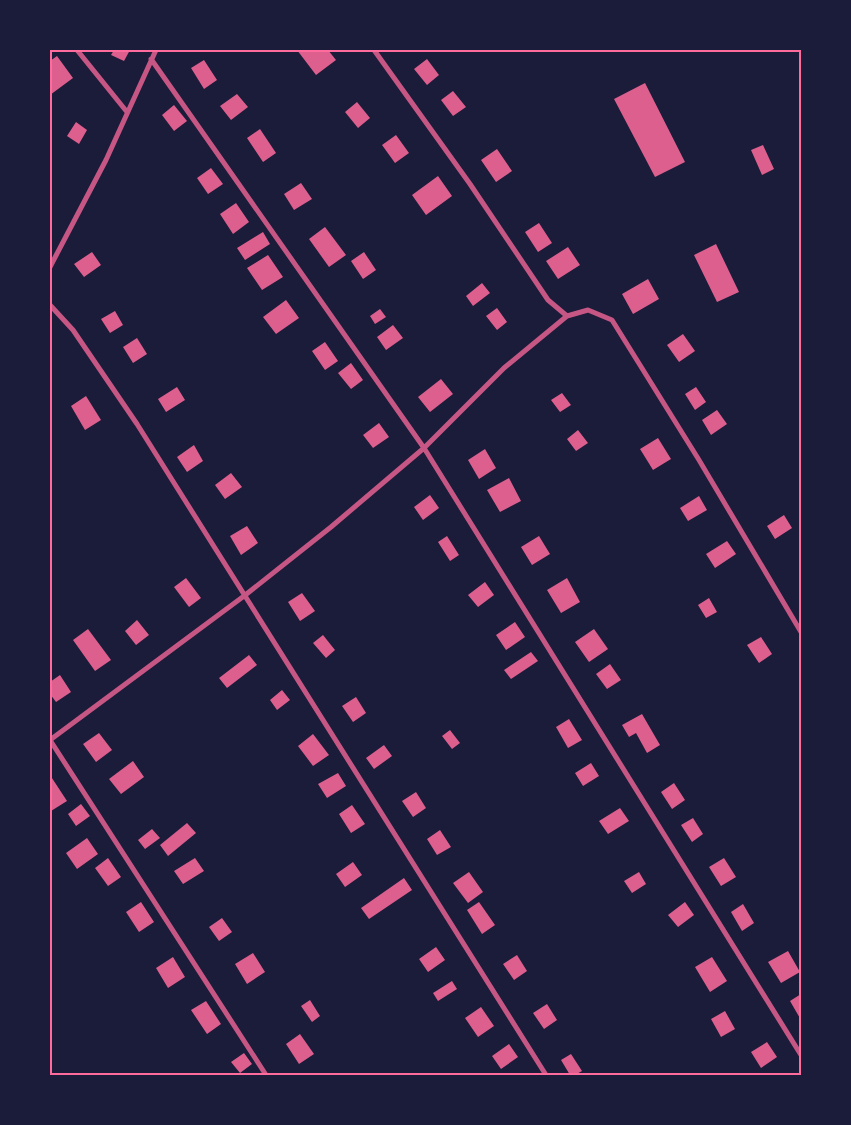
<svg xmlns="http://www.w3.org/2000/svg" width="851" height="1125" font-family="'DM Sans',sans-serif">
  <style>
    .building { fill: #dd5f8e }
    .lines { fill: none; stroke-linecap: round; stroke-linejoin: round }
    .minor { stroke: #c65784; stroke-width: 5 }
    .neatline { fill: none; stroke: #ff6b9d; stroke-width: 2 }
  </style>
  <rect width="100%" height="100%" fill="#1b1b3a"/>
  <!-- building -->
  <path class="building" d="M114,50H130L124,61L111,55Z
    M297,50H328L336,60L316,75Z
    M57,56L73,78L50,95V61Z
    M427,59L439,75L427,85L414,69Z
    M204,60L217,80L204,89L191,68Z
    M645,83L685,162L655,177L614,99Z
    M453,91L466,107L453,116L441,100Z
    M237,94L248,107L231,120L220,106Z
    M357,102L370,118L358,128L345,112Z
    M174,105L187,121L174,131L162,115Z
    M76,122L87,130L79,144L67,136Z
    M260,129L276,153L263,162L247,138Z
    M396,135L409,153L395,163L382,145Z
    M763,145L774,169L762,175L751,150Z
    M497,149L512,171L496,182L481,160Z
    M211,168L223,184L208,194L197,178Z
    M438,176L452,196L426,215L412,195Z
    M301,183L312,199L294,210L284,194Z
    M236,203L249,222L233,234L220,214Z
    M539,223L552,243L538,252L525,232Z
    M325,227L346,255L329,267L309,239Z
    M263,232L270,244L245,260L237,248Z
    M716,244L739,292L717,302L694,255Z
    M568,247L580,265L558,279L546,261Z
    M92,252L101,265L84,277L74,264Z
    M364,252L376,270L363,279L351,261Z
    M268,255L283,277L262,290L247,268Z
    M648,279L659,299L633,314L622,294Z
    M482,283L490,293L473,306L466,296Z
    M286,300L299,318L276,334L263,317Z
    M497,308L507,322L497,330L486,316Z
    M380,309L386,317L375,324L370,316Z
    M115,311L123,325L110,333L101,319Z
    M393,325L403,338L386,350L377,337Z
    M683,334L695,351L679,362L667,345Z
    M137,338L147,354L133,363L123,347Z
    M325,342L338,361L325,370L312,351Z
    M351,363L363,380L351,389L338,373Z
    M441,379L453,394L430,412L418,397Z
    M177,387L185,400L166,412L158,399Z
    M696,387L706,402L695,410L685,394Z
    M562,393L571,405L560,412L551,400Z
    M86,396L101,420L85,430L71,406Z
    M717,410L727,424L711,435L702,420Z
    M379,423L389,437L373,448L363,435Z
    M578,430L588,443L576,451L567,439Z
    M658,438L671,459L653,470L640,449Z
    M194,445L203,461L187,472L177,457Z
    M485,449L496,468L479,479L468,460Z
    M231,473L242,487L225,499L215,485Z
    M509,478L521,501L500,512L487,490Z
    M430,495L439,508L423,520L414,507Z
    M699,496L707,510L688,521L680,508Z
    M784,515L792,528L775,539L767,526Z
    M247,526L258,543L241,555L230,536Z
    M447,536L459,555L450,561L438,542Z
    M539,536L550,554L532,565L521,547Z
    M727,541L736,554L715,568L706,554Z
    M186,578L201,598L189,607L174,587Z
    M567,578L580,602L561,613L547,590Z
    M485,582L494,595L478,607L468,595Z
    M302,593L315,611L300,621L288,602Z
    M709,598L717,612L706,618L698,605Z
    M137,620L149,635L136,645L125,631Z
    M515,622L525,637L506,650L496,635Z
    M88,629L111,660L95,671L73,640Z
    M594,629L608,649L589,662L575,642Z
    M323,635L335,650L326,658L313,643Z
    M761,637L772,654L759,663L747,645Z
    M531,652L538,661L511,679L504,670Z
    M249,655L257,665L227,688L219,678Z
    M610,664L621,680L607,689L596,674Z
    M60,675L71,692L56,702L50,694V682Z
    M282,690L290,700L277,710L270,700Z
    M356,697L366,713L353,722L342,706Z
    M642,714L660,745L647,753L636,733L629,737L622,725Z
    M569,719L582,740L568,748L556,727Z
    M450,730L460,743L452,749L442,736Z
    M99,733L112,750L96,762L83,744Z
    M313,734L329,755L313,766L298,746Z
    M384,745L392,756L374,769L366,758Z
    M133,761L144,777L121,794L109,779Z
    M591,763L599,776L583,786L575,773Z
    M338,773L346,786L327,798L318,784Z
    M50,775L67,801L51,811L50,809Z
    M674,783L685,800L672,809L661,792Z
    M416,792L426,808L413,817L402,801Z
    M81,804L90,816L76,826L68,814Z
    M352,805L365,824L351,833L339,814Z
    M620,808L629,821L608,834L599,821Z
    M693,818L703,834L692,842L681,825Z
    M187,823L196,833L168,856L160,845Z
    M152,829L160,838L145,849L138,840Z
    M440,830L451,847L437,855L427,839Z
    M87,838L98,854L77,869L66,853Z
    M108,858L121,877L108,886L95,868Z
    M195,858L204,871L183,884L174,871Z
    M724,858L736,877L721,886L709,867Z
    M353,862L362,875L345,887L336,874Z
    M469,872L483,892L468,903L453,883Z
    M639,872L646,884L632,893L624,881Z
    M404,878L412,890L369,919L361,908Z
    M141,902L154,922L139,932L126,912Z
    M479,902L495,925L482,934L467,910Z
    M685,902L694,915L678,927L668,915Z
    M743,904L754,923L742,931L731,912Z
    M222,918L232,932L219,941L209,927Z
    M436,947L445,960L428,972L419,959Z
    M788,951L800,972L781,983L768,962Z
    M253,953L265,972L247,984L235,964Z
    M517,955L527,971L514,980L503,964Z
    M173,957L185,977L168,988L156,968Z
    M712,957L727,981L710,992L695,967Z
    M452,981L457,989L438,1001L433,993Z
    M801,994V1020L790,1001Z
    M310,1000L320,1016L312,1022L301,1006Z
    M206,1001L221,1024L207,1034L191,1010Z
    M547,1004L557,1020L544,1029L533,1013Z
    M481,1007L494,1026L478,1037L465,1018Z
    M725,1011L735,1029L721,1037L711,1019Z
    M300,1034L314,1054L299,1064L286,1044Z
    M767,1042L777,1057L761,1068L751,1052Z
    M509,1044L518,1057L501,1069L492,1056Z
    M244,1053L252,1064L240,1073L231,1062Z
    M571,1054L582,1071L575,1075H570L561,1060Z"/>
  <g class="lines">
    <!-- minor -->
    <path class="minor" d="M77,50L127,112
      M374,50L470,184L548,300L567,316L588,310L612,320L699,460L801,632
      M151,59L424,448L801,1055
      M50,267L106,160L156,50
      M50,305L73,330L137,424L546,1075
      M50,740L244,596L331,527L424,448L504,368L567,316
      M50,740L266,1075"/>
  </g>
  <!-- border -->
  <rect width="851" height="1125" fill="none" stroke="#1b1b3a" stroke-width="102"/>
  <rect x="51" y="51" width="749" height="1023" class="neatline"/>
</svg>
